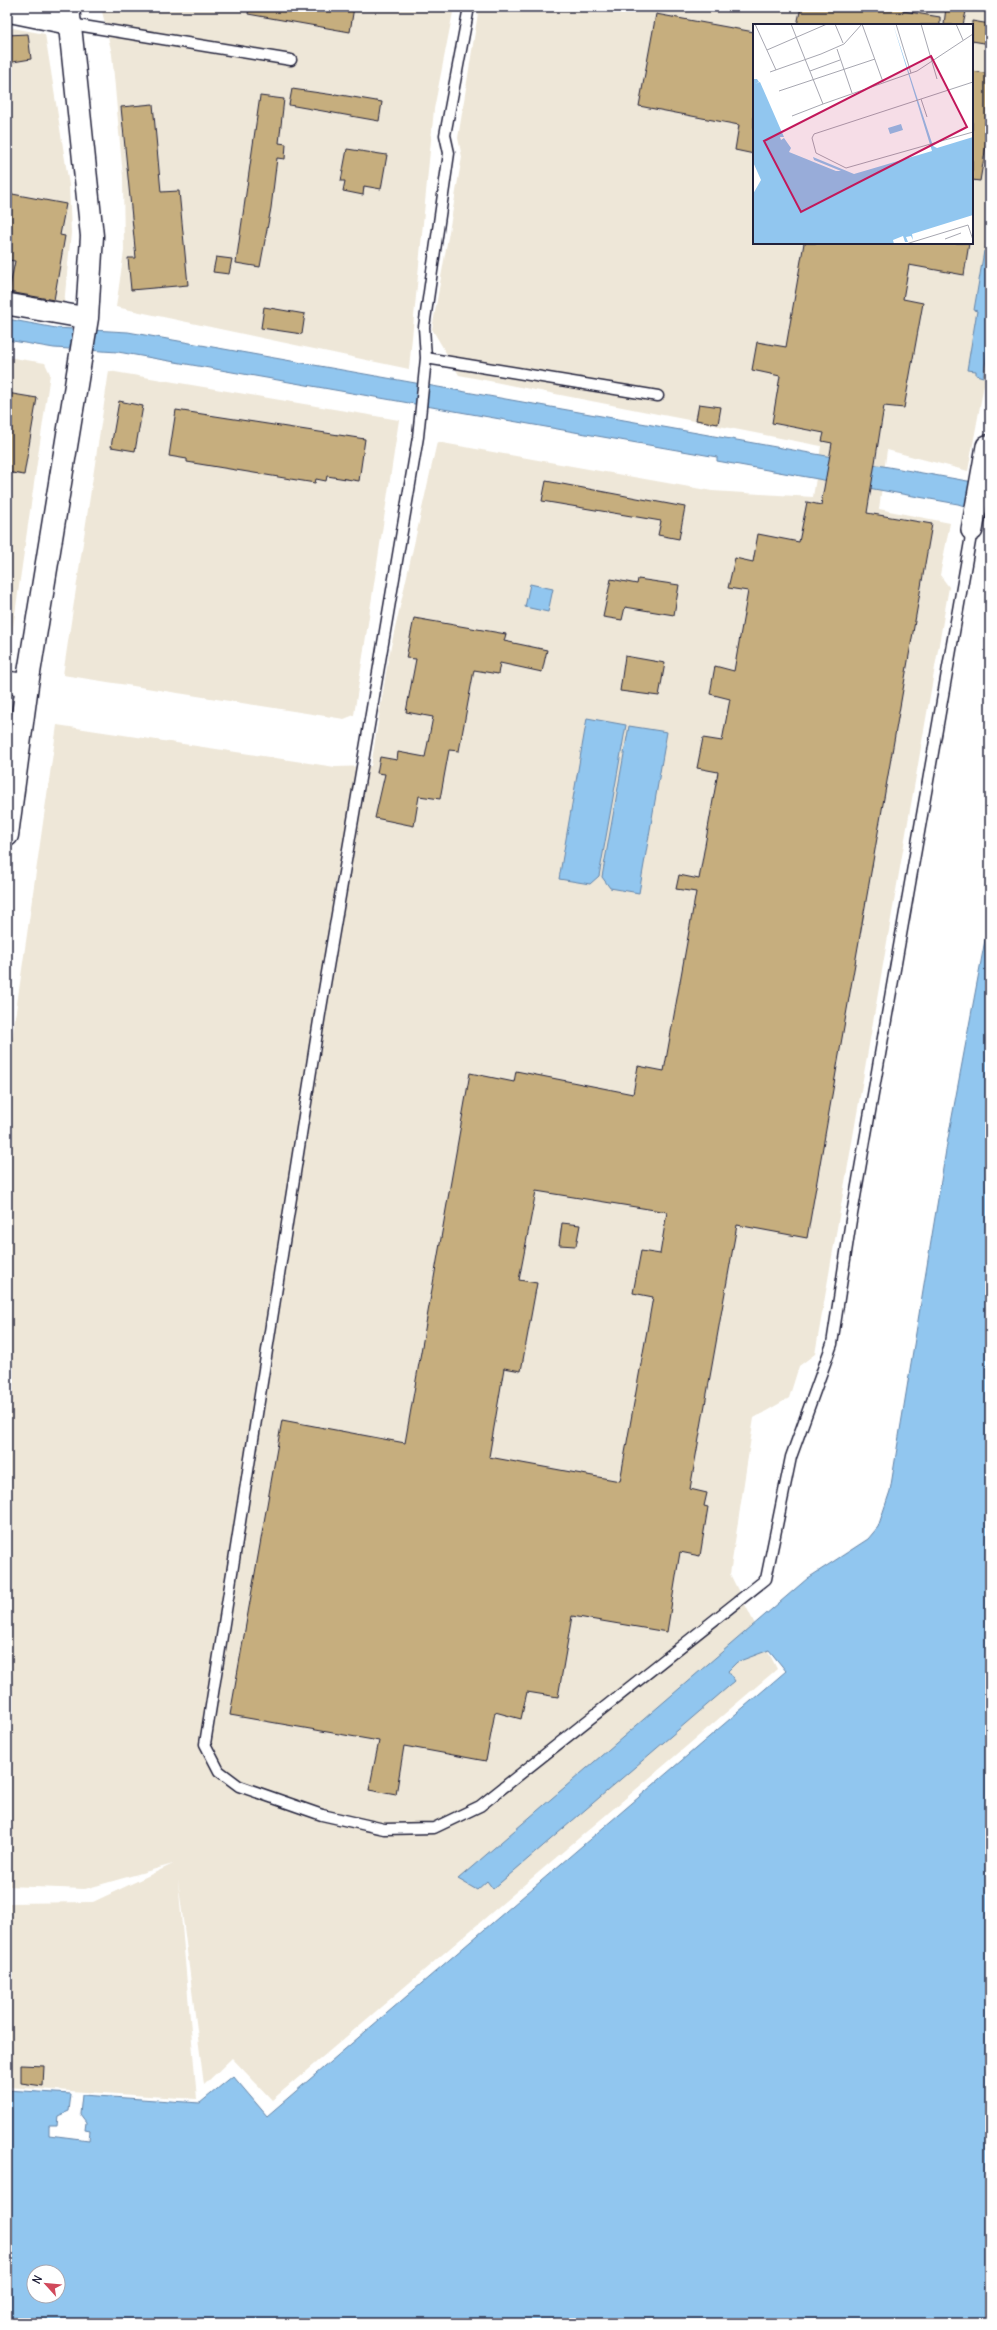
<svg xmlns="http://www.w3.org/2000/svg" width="997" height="2330" font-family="Delius,sans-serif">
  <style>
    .built { fill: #eee7d8; fill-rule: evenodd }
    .water { fill: #91c6ef; stroke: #6584a7; fill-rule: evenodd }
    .building { fill: #c6ae7e; stroke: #22223b; fill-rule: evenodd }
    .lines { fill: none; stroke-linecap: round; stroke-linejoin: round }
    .lane-casing { stroke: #22223b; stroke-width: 13 }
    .street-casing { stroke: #22223b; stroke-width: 24 }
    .secondary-casing { stroke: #22223b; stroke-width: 25 }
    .lane { stroke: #fff; stroke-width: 10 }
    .street { stroke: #fff; stroke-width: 21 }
    .secondary { stroke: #fff; stroke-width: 22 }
    .inset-road { fill: none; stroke: #a7a7b1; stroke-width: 1 }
    .view { fill: #c2185b; fill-opacity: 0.15; stroke: #c2185b; stroke-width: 2 }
    .inset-edge { fill: none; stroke: #22223b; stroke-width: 2 }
  </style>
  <rect width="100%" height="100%" fill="#fff"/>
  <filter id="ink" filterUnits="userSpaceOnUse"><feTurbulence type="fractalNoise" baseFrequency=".025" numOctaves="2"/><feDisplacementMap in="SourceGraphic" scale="8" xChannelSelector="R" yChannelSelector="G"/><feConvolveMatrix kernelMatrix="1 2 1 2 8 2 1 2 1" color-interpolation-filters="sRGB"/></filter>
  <g filter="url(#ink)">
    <!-- built -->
    <path class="built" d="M101,7H454L434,109L409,369L116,307L124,251L123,177L112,54Z
      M479,7H990V352L968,471L887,450L879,509L950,523L940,575L949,587L815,1354L799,1366L789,1398L754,1418L730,1574L777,1669L272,2100L232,2058L204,2085L178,1880L197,2099L7,2087V1903L93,1902L173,1864L85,1889L7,1886V1074L57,725L335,767L371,766L388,660L437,442L712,491L813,497L821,446L459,375L432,329L462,157L458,138ZM754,25H972V243H754Z
      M7,27L45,34L69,185L71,233L64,305L7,295Z
      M7,357L45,363L50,374L10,648L7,650Z
      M109,371L399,420L354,715L344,719L63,675Z"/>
    <!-- water -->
    <path class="water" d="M984,251L990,252V337L983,377L976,375V371L967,370L977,311L974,310Z
      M7,319L56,328L128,332L990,485V514L958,504L717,461V457L118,352L54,348L7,340Z
      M530,584L553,589L548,612L525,607Z
      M587,718L626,725L599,876L590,884L559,879Z
      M629,726L667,732L639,893L610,888L602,877Z
      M990,913V2323H7V2090L71,2094L69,2111L58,2116L57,2126H49V2135L89,2140L90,2131L85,2130L86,2122L80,2114L82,2095L200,2103L233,2076L267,2116L786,1671L769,1650L737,1662L728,1671L735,1681L493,1889L487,1881L477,1890L458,1879L808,1578L868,1539L878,1527L890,1491L947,1144ZM34,2272H58V2296H34Z"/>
    <!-- building -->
    <path class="building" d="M249,7H354L350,32L248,14Z
      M801,7H903V11L940,17V25H797Z
      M946,7H967L963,25H944Z
      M656,14L754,32V154L735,150L739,125L639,106Z
      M972,21L990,24V44L972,41Z
      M28,34L31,59L7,63V35Z
      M972,71L990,74V122L980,181L972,180Z
      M292,89L334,95L335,94L382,102L379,121L289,105Z
      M260,96L284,99L279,143L286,144L285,159L277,158L271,208L260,267L236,263Z
      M153,104L161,192L179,191L188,285L131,290L128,258H136L121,107Z
      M347,149L387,155L381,189L364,186L363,195L343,191L345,181H341Z
      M7,193L66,204L60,235L65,236L54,300L9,292L15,261L7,260Z
      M804,243H969L964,275L909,265L903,299L923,303L904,408L884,406L867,513L932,524L807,1238L737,1225L690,1489L707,1493L704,1506L708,1507L700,1556L680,1552L667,1632L572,1616L558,1697L527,1692L521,1719L495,1712L486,1761L404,1746L396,1795L369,1790L379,1741L230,1715L282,1420L405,1443L470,1073L514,1082L516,1071L633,1094L638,1066L664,1071L696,892L676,889L679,875L699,879L718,772L697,768L703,738L722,741L730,699L710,694L715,666L734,671L748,591L728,588L735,558L753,562L758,534L799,542L807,502L821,505L832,443L822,441L824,433L772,423L780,376L752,370L757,342L786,347ZM536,1191L667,1212L660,1254L641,1251L633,1293L653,1297L620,1481L489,1457L504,1368L521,1371L537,1283L519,1280Z
      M216,257L232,259L229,274L213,272Z
      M264,307L305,314L302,334L261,328Z
      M7,393L37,398L24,475L7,472Z
      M119,401L143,406L135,451L111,447Z
      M699,404L721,407L718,424L696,420Z
      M176,410L365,439L359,481L327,476L326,481L316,479L315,483L187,462V459L169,456Z
      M546,481L685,507L679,539L658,535L661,521L542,501Z
      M611,579L637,584L638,579L679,585L674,615L625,607L622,620L603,617Z
      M414,618L506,634L504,641L547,650L542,672L500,663L498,674L474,670L459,751L449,750L440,799L419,796L414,826L375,818L385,774L377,773L380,757L397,760L398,752L425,757L433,717L406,712L416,659L406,658Z
      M625,656L665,663L659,696L620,691Z
      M562,1223L580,1225L576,1246L559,1245Z
      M21,2065L44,2066L43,2086L21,2083Z"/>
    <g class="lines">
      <defs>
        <path id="lane" d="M469,7L445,135L449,153L424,327L426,358L418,437L320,1014L205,1744L219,1771L239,1786L322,1815L384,1829L434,1828L480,1806L766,1579L791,1457L832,1344L851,1220L972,530
          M71,24L291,60
          M426,358L658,396"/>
        <path id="street" d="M7,11L71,24
          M7,304L87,318
          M972,530L987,446
          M7,682L27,685"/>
        <path id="secondary" d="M7,835L27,685L87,318L92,236L68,7"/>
      </defs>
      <!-- lane casing -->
      <use href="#lane" class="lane-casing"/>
      <!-- street casing -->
      <use href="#street" class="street-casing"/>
      <!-- secondary casing -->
      <use href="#secondary" class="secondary-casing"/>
      <!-- lane -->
      <use href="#lane" class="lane"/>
      <!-- street -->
      <use href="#street" class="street"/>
      <!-- secondary -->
      <use href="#secondary" class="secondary"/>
    </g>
  </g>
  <!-- overview -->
  <g transform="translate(753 24)">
    <rect width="220" height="220" fill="#fff"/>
    <path d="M140,0L180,122L184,124L220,113V191L159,210L160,216L158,212L153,213L155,218H152L150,212L140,216L141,220H0V170L8,156L0,138V55H4L6,58L2,60L7,58L31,113H27L28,116L31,114L38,124L36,128L83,147H88L61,136L60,133L101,150L179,127ZM148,100L150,106L137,110L135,104Z" fill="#91c6ef"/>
    <path class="inset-road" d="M2,0L23,46M38,0L70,80L164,47L220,10M82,0L90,19M143,0L158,49M168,0L184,55M203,0L210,16M84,25L99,69M14,26L74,0M68,30L91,20L109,0L130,58M57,47L87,36M17,48L68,30M220,58L61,110L59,114L63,129L93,144L220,108M26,67L122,35M168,75L174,93M39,92L70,80M192,215L208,209M153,220L215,201L220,216"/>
    <path class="view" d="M178,32L214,103L48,188L11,117Z"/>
    <rect width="220" height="220" class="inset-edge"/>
  </g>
  <!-- margin -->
  <rect width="997" height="2330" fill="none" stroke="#fff" stroke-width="24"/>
  <rect x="12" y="12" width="973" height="2306" fill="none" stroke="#22223b" stroke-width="1.5" filter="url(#ink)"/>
  <!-- north arrow -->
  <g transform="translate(46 2284) rotate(297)"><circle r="19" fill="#ffffff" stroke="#a7a7b1"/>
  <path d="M0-3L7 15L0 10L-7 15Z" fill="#d1495b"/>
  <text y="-6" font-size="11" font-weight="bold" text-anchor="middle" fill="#22223b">N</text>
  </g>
</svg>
